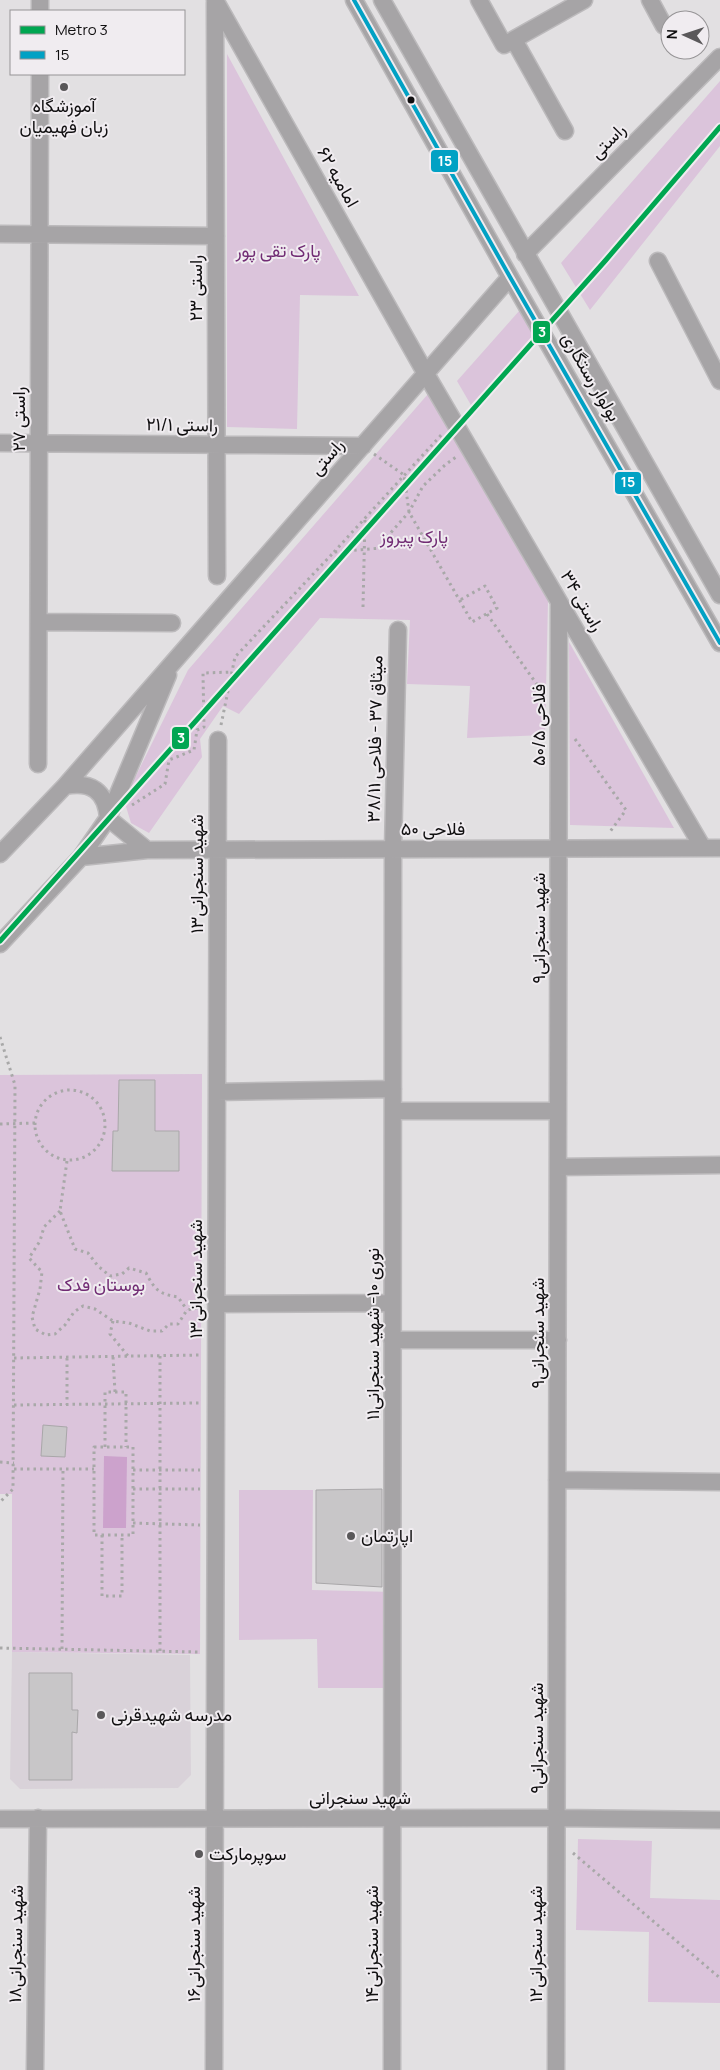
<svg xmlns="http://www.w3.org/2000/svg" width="720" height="2070" font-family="Manrope,Vazirmatn,sans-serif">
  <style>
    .built { fill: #d9d2d9 }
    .green { fill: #dbc4db }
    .water { fill: #cca2cc }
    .building { fill: #c8c6c8; stroke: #a9a7a9 }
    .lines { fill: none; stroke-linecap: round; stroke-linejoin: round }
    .minor-casing { stroke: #bcbabc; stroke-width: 19 }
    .path { stroke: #a8a8a8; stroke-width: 3; stroke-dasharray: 2.5 4; stroke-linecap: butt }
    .minor { stroke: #a6a4a6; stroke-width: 16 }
    .bus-1-casing { stroke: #f0ecf0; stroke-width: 8 }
    .bus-1 { stroke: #01a1c4; stroke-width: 4 }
    .metro-1-casing { stroke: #f0ecf0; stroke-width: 9 }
    .metro-1 { stroke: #00a651; stroke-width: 5 }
    .poi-dot { fill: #5a585a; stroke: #f0ecf0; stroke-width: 2 }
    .bus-dot { fill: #100f10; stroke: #f0ecf0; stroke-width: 2 }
    .labels { text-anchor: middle; stroke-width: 4; stroke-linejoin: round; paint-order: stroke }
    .poi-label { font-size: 18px; fill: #100f10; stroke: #f0ecf0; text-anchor: start }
    .street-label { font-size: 18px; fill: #100f10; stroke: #f0ecf0 }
    .park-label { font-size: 18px; fill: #712c74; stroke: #f0ecf0 }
    .line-badge { stroke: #f0ecf0; stroke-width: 2 }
    .badge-label { font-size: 14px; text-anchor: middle; font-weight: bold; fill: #fff }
  </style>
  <rect width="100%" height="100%" fill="#e2e0e2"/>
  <!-- built -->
  <path class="built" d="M12,1652L190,1655L191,1775L178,1788L20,1789L10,1779Z"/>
  <!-- green -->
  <path class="green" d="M227,54L359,296L300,295L297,429L227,427Z
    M720,81V146L590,310L561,263Z
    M527,302L542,334L475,412L457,381Z
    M428,394L548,601L545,735L467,738L470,686L407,684L410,620L320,618L239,714L223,706L200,739L202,757L149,833L131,823L124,800L188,670Z
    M569,642L674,828L570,825Z
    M202,1074L200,1654L12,1652V1494H0V1075Z
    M239,1490H313L312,1590L394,1592L392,1688H318L317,1639L239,1640Z
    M578,1839L652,1841L650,1898L720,1900V2003L648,2002L649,1932L576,1930Z"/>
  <!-- water -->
  <path class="water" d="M104,1456L127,1457L126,1528H103Z"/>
  <!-- building -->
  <path class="building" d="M119,1080H155V1131H179V1171H112L113,1131H118Z
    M43,1425L67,1427L65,1457L41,1456Z
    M382,1489V1587L316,1583V1490Z
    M29,1673H72V1710H78L77,1733L72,1732V1780H29Z"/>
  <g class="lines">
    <defs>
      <path id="minor" d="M215,0L426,374L703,848
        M354,0L510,277L720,643
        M382,0L720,595
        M479,0L504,45L584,0
        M650,0L664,26
        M215,3L217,576
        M40,11V0
        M514,40L565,131
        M0,234L216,236
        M525,254L720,57
        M658,261L720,381
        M0,443L363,446
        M39,622L172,623
        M38,764L40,74
        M65,786L510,277
        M147,850L108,818L168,675
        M0,854L65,786C91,781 106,791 108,818L81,857L0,944
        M81,857L147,850L720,848
        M217,1092L393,1089
        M393,1111H558
        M558,1167L720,1165
        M216,1304L392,1303
        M392,1340H558
        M557,1480L720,1482
        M0,1819L557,1818L720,1820
        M35,2070L38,1818
        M214,2070L218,740
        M392,2070L393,849L398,630
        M556,2070L559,602"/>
    </defs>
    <!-- minor casing -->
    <use href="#minor" class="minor-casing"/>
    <!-- path -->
    <path class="path" d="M374,454L404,475L409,512L472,622L497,608L485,586L460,600
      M334,552L443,433
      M363,607L365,518
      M487,614L543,693
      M221,725L235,657L334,552L381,548L387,537L409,512L423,486L445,465L456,457
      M575,739L626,810L609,833
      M132,805L165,784L169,760L194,750L197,730L204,727L203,673L232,672
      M0,1037L15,1085L13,1489L0,1502
      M35 1125a35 35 0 1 1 70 0a35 35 0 1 1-70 0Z
      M0,1124L35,1123
      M67,1161L60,1211L75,1249L88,1253L98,1266L110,1276L122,1274L129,1268L146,1273C155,1290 159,1294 178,1297L187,1310
      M60,1211L44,1227L40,1241L29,1258L42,1272L40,1289L32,1317L35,1329L46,1335L55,1334L65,1325L74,1312L83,1306L95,1309L113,1321L129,1323L150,1331H162L169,1324H178L187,1310L201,1307
      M113,1321L110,1334L128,1356
      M113,1357L115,1392
      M14,1358L200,1355
      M67,1358V1405
      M14,1405L200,1403
      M94,1447H133V1535H94Z
      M105,1447V1392H126V1447
      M0,1462L14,1463
      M14,1469H94
      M133,1470H200
      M133,1489H200
      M133,1523L200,1525
      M102,1535V1596H122V1535
      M0,1648L200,1652
      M62,1649L63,1469
      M160,1651V1356
      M573,1853L720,1978"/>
    <!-- minor -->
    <use href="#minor" class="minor"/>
    <defs>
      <path id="bus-1" d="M354,0L510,277L720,643"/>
    </defs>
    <!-- bus-1 casing -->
    <use href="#bus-1" class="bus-1-casing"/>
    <!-- bus-1 -->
    <use href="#bus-1" class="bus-1"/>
    <defs>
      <path id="metro-1" d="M0,941L605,261L720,127"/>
    </defs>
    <!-- metro-1 casing -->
    <use href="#metro-1" class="metro-1-casing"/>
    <!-- metro-1 -->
    <use href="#metro-1" class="metro-1"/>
  </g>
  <!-- markers -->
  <g class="poi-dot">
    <circle cx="64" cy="87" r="5"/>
    <circle cx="351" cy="1536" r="5"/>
    <circle cx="101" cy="1715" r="5"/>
    <circle cx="199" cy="1854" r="5"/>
  </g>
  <circle class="bus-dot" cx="411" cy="100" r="4.5"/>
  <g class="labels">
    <!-- poi labels -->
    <g class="poi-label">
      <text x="64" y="112" text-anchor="middle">آموزشگاه<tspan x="64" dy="21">زبان فهیمیان</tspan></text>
      <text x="361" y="1542">اپارتمان</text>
      <text x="111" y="1721">مدرسه شهیدقرنی</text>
      <text x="209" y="1860">سوپرمارکت</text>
    </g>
    <!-- street labels -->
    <g class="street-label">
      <text transform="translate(608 141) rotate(-45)" y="6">راستی</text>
      <text transform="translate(338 177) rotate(61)" y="6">امامیه ۶۲</text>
      <text transform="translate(196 288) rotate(-90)" y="6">راستی ۲۳</text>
      <text transform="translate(591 377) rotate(60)" y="6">بولوار رستگاری</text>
      <text transform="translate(19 419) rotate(-90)" y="6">راستی ۲۷</text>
      <text transform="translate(182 425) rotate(1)" y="6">راستی ۲۱/۱</text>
      <text transform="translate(327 457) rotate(-49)" y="6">راستی</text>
      <text transform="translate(582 601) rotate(60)" y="6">راستی ۳۴</text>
      <text transform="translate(539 725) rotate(-90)" y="6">فلاحی ۵۰/۵</text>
      <text transform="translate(375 739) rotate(-89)" y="6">میثاق ۳۷ - فلاحی ۳۸/۱۱</text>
      <text x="433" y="835">فلاحی ۵۰</text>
      <text transform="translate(197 874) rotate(-90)" y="6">شهید سنجرانی۱۳</text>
      <text transform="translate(539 928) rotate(-90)" y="6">شهید سنجرانی۹</text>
      <text transform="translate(196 1279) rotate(-90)" y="6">شهید سنجرانی۱۳</text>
      <text transform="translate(538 1333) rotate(-90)" y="6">شهید سنجرانی۹</text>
      <text transform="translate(373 1334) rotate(-90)" y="6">نوری ۱۰- شهید سنجرانی۱۱</text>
      <text transform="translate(537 1738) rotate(-90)" y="6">شهید سنجرانی۹</text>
      <text x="360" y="1804">شهید سنجرانی</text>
      <text transform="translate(16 1944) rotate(-89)" y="6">شهید سنجرانی۱۸</text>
      <text transform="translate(194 1944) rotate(-90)" y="6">شهید سنجرانی۱۶</text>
      <text transform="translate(372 1944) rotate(-90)" y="6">شهید سنجرانی۱۴</text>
      <text transform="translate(536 1944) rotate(-90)" y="6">شهید سنجرانی۱۲</text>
    </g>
    <!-- park labels -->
    <g class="park-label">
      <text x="278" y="257">پارک تقی پور</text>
      <text x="414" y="543">پارک پیروز</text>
      <text x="101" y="1291">بوستان فدک</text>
    </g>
  </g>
  <g class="line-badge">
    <rect x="430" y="149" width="29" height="24" rx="5" fill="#01a1c4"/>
    <rect x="532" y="320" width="19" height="24" rx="5" fill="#00a651"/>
    <rect x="614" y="471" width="28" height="24" rx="5" fill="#01a1c4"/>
    <rect x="171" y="726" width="19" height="24" rx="5" fill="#00a651"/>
  </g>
  <g class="badge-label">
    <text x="445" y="166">15</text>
    <text x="542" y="337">3</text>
    <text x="628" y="487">15</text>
    <text x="181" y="743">3</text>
  </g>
  <!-- legend -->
  <rect x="10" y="10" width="175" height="65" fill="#f0ecf0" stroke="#969496"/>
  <rect x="20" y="26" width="25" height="8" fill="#00a651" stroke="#969496"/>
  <text x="55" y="35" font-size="15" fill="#100f10">Metro 3</text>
  <rect x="20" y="51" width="25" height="8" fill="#01a1c4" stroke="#969496"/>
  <text x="55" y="60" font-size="15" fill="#100f10">15</text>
  <!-- north arrow -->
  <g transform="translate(685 35) rotate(273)"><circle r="24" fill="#f0ecf0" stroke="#969496"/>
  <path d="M0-4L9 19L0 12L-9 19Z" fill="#5a585a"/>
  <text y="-8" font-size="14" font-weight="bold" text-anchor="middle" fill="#100f10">N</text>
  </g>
</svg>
